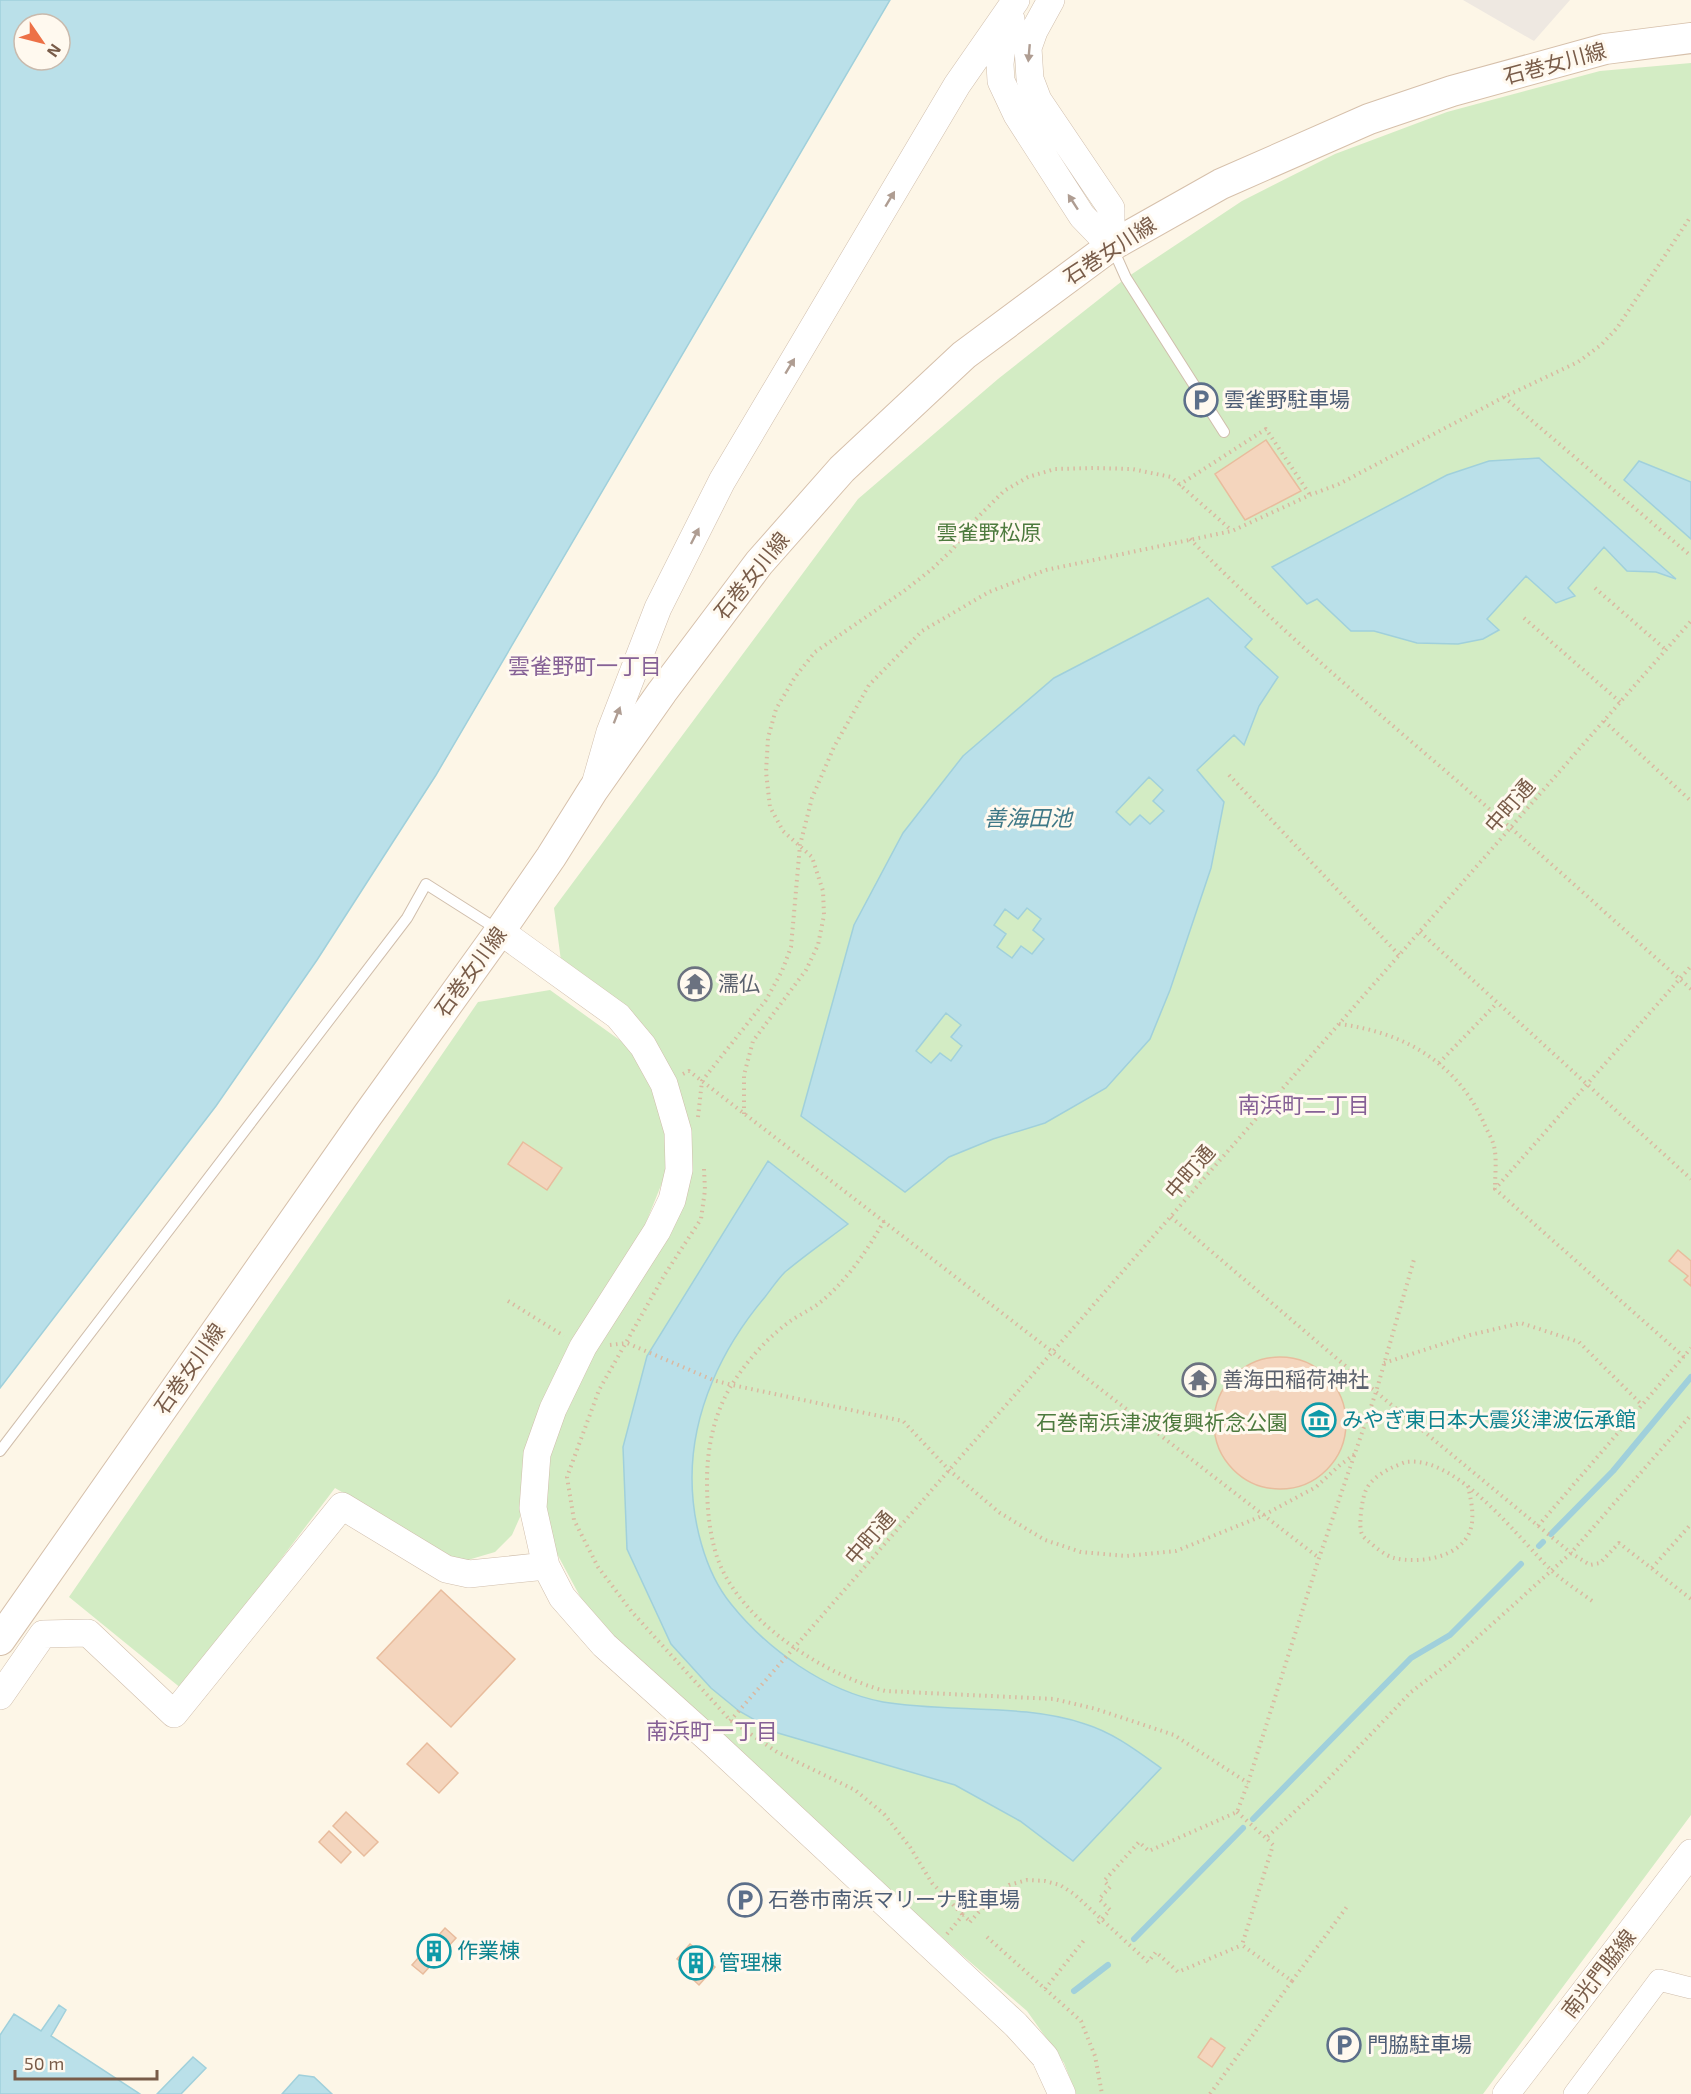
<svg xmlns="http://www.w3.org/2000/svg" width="1691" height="2094" font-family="'Exo 2','Noto Sans JP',sans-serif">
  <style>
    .industrial { fill: #eee8e1 }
    .green { fill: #d3ecc4 }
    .water { fill: #bae0e9; stroke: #a0d0db; stroke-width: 1.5; fill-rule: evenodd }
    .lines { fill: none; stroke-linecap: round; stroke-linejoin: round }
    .stream { stroke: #a0d0db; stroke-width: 6 }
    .building { fill: #f4d5bd; stroke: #e8bc9d; stroke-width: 1.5 }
    .service-casing { stroke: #d0beac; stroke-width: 12 }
    .minor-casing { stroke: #d0beac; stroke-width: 22 }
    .tertiary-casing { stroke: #d0beac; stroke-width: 28 }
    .secondary-casing { stroke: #d6c0ab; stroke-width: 32 }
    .path { stroke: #dab8a0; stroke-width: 4; stroke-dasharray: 1.5 4.5; stroke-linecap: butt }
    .service { stroke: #fff; stroke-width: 10 }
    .minor { stroke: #fff; stroke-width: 21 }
    .tertiary { stroke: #fff; stroke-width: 27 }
    .secondary { stroke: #fff; stroke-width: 30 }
    .oneway { fill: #af9d92 }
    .labels { text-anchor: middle; stroke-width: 6; stroke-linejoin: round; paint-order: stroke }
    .street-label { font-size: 21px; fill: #795c49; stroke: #fff9ef }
    .service-label { font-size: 21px; fill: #4e5e75; stroke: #fff9ef; text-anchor: start }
    .park-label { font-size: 21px; fill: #4d7a3e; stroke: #fff9ef }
    .worship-label { font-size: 21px; fill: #5b616d; stroke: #fff9ef; text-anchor: start }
    .culture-label { font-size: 21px; fill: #0d838f; stroke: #fff9ef; text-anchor: start }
    .neighbourhood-label { font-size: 22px; fill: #866196; stroke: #fff9ef }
    .water-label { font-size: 22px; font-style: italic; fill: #3f7887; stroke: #fff9ef }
  </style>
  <rect width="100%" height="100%" fill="#fdf6e7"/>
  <!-- industrial -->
  <path class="industrial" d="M1463,0H1570L1534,41Z"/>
  <!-- green -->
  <path class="green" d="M1691,63V1815L1483,2094H1076L1064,2063L1027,2011L962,1955L612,1639L583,1602L548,1537L543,1460L559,1411L662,1235L680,1111L562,968L554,908L858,499L998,379L1126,278L1242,201L1335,154L1447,112L1600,71Z
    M550,990L628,1046L667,1118L672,1158L637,1245L532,1440L520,1517L512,1535L495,1552L461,1562L335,1488L182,1689L69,1597L478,1002Z"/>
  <!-- water -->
  <path class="water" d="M0,0H890L436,775L317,960L216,1106L0,1388ZM24,24H60V60H24Z
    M1539,458L1676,579L1656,572L1627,571L1604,547L1568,588L1575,596L1556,603L1526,576L1487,619L1499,630L1483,639L1458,644L1417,643L1374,631H1351L1317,599L1307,604L1272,567L1447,475L1489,461Z
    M1639,461L1691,482V539L1624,480Z
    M1208,598L1252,639L1245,647L1278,677L1259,706L1244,745L1234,735L1197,770L1224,802L1211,868L1170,990L1150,1039L1106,1088L1045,1123L993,1139L949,1157L905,1192L801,1116L854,925L903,833L963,756L1054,678ZM1149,777L1163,790L1153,801L1164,811L1150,824L1140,815L1130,825L1116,812ZM1027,908L1041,919L1033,930L1044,939L1032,954L1021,946L1012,958L997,947L1006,934L994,925L1005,909L1018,919ZM946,1013L961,1025L951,1037L962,1046L951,1061L940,1053L931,1063L916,1051Z
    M768,1161L848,1224C827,1240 805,1255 785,1272C778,1279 771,1289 765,1297C722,1348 692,1411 692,1478C692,1519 704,1571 731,1604C767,1649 825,1691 883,1702C948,1713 1023,1703 1085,1724C1114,1733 1137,1751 1161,1768L1073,1861L1020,1821L955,1785L778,1733L739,1711L711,1688L671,1644L627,1549L623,1447L647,1356Z
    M59,2005L66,2010L51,2036L140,2094H0V2035L14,2014L41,2031Z
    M193,2057L206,2068L181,2094H157Z
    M299,2075L314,2077L332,2094H282Z"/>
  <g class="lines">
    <!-- stream -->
    <path class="stream" d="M1551,1534L1613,1471L1691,1377
      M1539,1546L1543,1542
      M1253,1819L1411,1658L1450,1635L1521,1564
      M1134,1939L1243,1828
      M1074,1991L1108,1965"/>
  </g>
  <!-- building -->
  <path class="building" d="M1266,440L1301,491L1245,520L1215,474Z
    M523,1142L562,1168L547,1190L508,1164Z
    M1678,1250L1691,1261V1286L1684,1280L1688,1276L1669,1261Z
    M1214 1423a66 66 0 1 1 132 0a66 66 0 1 1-132 0Z
    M441,1590L515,1659L451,1727L377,1658Z
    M427,1743L458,1773L439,1793L407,1764Z
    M346,1812L378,1842L364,1856L333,1826Z
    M329,1831L351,1852L341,1863L319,1842Z
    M445,1928L456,1938L423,1974L412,1965Z
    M690,1944L715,1967L699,1985L686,1973L689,1969L677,1959Z
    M1211,2038L1225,2048L1212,2067L1198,2057Z"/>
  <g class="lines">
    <defs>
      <path id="service" d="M1113,249L1126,278L1224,432
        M0,1451L407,918L426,884L500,931"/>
      <path id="minor" d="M1574,2094L1659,1980L1691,1988"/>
      <path id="tertiary" d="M1051,0L1034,31L1028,48L1030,79L1038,100L1111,208V246
        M1011,19L1006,29L1002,47L1000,64L1001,81L1017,115L1082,216L1111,246
        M596,781L610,732L658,608L722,481L957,85L1016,0
        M500,931L618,1016L643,1046L664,1084L678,1132L679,1170L672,1200L657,1231L583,1347L553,1409L537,1454L533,1508L546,1566L562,1597L604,1645L712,1742L1016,2025L1045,2057L1062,2094
        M0,1696L43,1634L88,1633L174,1714L342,1506L446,1569L469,1574L546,1566
        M1506,2094L1691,1853"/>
      <path id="secondary" d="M0,1640L367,1116L500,931L551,857L593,790L662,692L759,563L842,469L964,355L1111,246L1221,184L1369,119L1452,91L1605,49L1691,38"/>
    </defs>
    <!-- service casing -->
    <use href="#service" class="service-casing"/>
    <!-- minor casing -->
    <use href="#minor" class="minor-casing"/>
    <!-- tertiary casing -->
    <use href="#tertiary" class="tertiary-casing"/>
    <!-- secondary casing -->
    <use href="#secondary" class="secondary-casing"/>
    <!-- path -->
    <path class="path" d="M1504,397L1691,556
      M1179,485L1266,429L1310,495
      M1190,539C1276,627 1370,706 1463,786C1540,853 1615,922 1691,989
      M1595,588L1666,650
      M1524,618L1620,702
      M1604,721L1691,801
      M1229,775L1399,955
      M1420,932L1691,1179
      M1339,1024C1402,1032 1455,1061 1483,1121C1486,1129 1492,1138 1494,1146C1497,1159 1495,1175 1495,1188
      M1439,1063L1497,1003
      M683,1074L689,1071L702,1081L1319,1558
      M744,1114V1075L753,1041L806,970L818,945L824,915L823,891L812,857L783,831L770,807L766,772L768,738L776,709L795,677L815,652L904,591L932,569L953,549L971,524L1004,491L1028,477L1055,469L1094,468L1132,469L1171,477L1231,530
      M698,1117L702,1081L766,1000L782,971L791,947L800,845L812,798L834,747L869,685L922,631L989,592L1046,570L1232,531L1310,495L1339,484L1504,397L1578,362L1601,345L1617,328L1691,216
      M704,1169L705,1190L701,1219L665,1274L599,1390L567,1477L574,1520L598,1567L632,1612L730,1720L777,1752L855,1790L884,1814L910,1847L932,1883L963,1915
      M1171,1217L1376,1392L1571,1553L1590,1565L1600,1563L1619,1543L1691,1599
      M884,1221C868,1249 848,1279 823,1300C813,1309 800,1314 789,1322C767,1338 746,1362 731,1386C714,1414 707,1448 707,1481C707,1507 709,1532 717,1557C739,1621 823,1674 885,1691L1054,1699L1096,1709L1174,1735L1248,1783
      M508,1301L564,1336
      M610,1345L627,1343L713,1380L732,1385L903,1421L949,1470L1000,1513L1045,1540L1081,1552L1126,1556L1176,1551L1262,1516L1316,1487L1340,1465L1355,1454
      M1684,1357L1495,1189L1691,966
      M1384,1363L1470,1335L1521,1323L1579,1342L1642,1405
      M1468,1486C1471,1500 1475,1517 1470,1531C1460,1558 1419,1564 1394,1558C1386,1556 1375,1547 1368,1541C1366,1539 1363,1537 1362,1534C1358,1527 1362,1498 1366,1490C1371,1479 1383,1472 1393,1467C1397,1466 1402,1463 1406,1462C1457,1455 1519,1539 1551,1570C1564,1582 1580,1592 1595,1603
      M1538,1526L1691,1348
      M1652,1568L1691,1524
      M730,1721L1691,621
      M1237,1812L1266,1838
      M970,1922L994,1895L1009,1885L1027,1880L1045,1881L1060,1885L1074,1894L1148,1962L1156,1952L1178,1972L1242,1945
      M1098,1923L1110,1910L1099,1899L1110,1887L1104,1881L1139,1842L1149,1851L1237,1812L1248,1783L1319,1558L1376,1392L1415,1256
      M947,1934L963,1915L971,1922
      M987,1937L1081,2021L1095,2056L1102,2094
      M1292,1981L1349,1904
      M1045,1989L1085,1939
      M1210,2094L1292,1981L1242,1945L1273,1845L1266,1838L1316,1792L1411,1692L1449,1663L1571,1553L1691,1415"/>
    <!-- service -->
    <use href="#service" class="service"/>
    <!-- minor -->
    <use href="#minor" class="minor"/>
    <!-- tertiary -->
    <use href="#tertiary" class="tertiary"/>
    <!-- secondary -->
    <use href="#secondary" class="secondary"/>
  </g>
  <!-- one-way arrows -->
  <defs><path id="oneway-solid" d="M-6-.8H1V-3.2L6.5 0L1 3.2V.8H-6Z" transform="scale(1.5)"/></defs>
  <g class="oneway">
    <use href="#oneway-solid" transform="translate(1029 53) rotate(95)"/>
    <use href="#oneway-solid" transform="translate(890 199) rotate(-59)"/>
    <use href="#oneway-solid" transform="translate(1073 202) rotate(-123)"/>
    <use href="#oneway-solid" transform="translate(790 366) rotate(-59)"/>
    <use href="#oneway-solid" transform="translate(695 536) rotate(-63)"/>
    <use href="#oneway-solid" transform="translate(617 715) rotate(-69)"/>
  </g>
  <!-- icons -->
  <defs>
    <symbol id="parking-ring" viewBox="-11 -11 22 22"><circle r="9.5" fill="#fff9ef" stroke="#5c6f8a" stroke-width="1.5"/><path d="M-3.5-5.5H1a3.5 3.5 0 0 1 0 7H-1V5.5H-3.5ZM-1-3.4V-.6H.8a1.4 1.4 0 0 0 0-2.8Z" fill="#5c6f8a"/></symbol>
    <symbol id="temple-ring" viewBox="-11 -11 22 22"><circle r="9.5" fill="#fff9ef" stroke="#6b7280" stroke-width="1.5"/><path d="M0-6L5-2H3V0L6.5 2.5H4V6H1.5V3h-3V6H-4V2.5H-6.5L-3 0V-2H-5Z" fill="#6b7280"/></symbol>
    <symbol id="museum-ring" viewBox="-11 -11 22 22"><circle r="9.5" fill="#fff9ef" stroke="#0f9aa8" stroke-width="1.5"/><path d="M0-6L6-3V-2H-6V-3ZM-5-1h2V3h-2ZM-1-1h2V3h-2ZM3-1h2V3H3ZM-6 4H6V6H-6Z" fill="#0f9aa8"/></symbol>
    <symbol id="building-ring" viewBox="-11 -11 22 22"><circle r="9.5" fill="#fff9ef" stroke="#0f9aa8" stroke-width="1.5"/><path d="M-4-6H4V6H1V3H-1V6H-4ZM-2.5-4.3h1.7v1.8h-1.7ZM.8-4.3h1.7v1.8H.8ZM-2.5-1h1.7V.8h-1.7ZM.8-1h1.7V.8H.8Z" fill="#0f9aa8"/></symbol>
  </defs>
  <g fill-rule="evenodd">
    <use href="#parking-ring" x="1182" y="381" width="38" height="38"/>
    <use href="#temple-ring" x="676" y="965" width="38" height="38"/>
    <use href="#temple-ring" x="1180" y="1361" width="38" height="38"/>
    <use href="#museum-ring" x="1300" y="1401" width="38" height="38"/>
    <use href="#parking-ring" x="726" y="1881" width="38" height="38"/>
    <use href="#building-ring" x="415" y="1932" width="38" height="38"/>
    <use href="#building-ring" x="677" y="1944" width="38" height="38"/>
    <use href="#parking-ring" x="1325" y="2026" width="38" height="38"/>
  </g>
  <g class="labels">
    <!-- street labels -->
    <g class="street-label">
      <text transform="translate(1555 64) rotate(-15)" y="7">石巻女川線</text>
      <text transform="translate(1110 251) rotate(-33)" y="7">石巻女川線</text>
      <text transform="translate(752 576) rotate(-51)" y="7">石巻女川線</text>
      <text transform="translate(1510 806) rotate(-49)" y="7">中町通</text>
      <text transform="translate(471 972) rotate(-54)" y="7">石巻女川線</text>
      <text transform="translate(1190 1172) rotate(-49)" y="7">中町通</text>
      <text transform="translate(190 1369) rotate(-55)" y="7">石巻女川線</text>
      <text transform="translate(870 1538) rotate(-49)" y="7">中町通</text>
      <text transform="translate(1599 1974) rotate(-52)" y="7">南光門脇線</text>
    </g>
    <!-- service labels -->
    <g class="service-label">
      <text x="1224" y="407">雲雀野駐車場</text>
      <text x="768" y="1907">石巻市南浜マリーナ駐車場</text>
      <text x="1367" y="2052">門脇駐車場</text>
    </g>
    <!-- park labels -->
    <g class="park-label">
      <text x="989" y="540">雲雀野松原</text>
      <text x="1162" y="1430">石巻南浜津波復興祈念公園</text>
    </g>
    <!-- worship labels -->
    <g class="worship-label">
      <text x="718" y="991">濡仏</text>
      <text x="1222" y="1387">善海田稲荷神社</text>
    </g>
    <!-- culture labels -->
    <g class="culture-label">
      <text x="1342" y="1427">みやぎ東日本大震災津波伝承館</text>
      <text x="457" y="1958">作業棟</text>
      <text x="719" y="1970">管理棟</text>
    </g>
    <!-- neighbourhood labels -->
    <g class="neighbourhood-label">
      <text x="585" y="674">雲雀野町一丁目</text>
      <text x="1304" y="1113">南浜町二丁目</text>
      <text x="712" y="1739">南浜町一丁目</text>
    </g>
    <!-- water labels -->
    <g class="water-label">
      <text x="1028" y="826">善海田池</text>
    </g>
  </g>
  <!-- north arrow -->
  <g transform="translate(42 42) rotate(125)"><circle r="28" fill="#fff9ef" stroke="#c9baad" stroke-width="1.5"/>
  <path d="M0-4.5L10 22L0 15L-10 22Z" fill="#ed7147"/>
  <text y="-9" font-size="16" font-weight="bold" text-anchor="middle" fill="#795c49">N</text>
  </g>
  <!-- scale -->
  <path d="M15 2070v9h142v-9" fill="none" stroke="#795c49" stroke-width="3"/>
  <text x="24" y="2070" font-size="18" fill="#795c49" stroke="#fff9ef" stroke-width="4.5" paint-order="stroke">50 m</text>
</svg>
